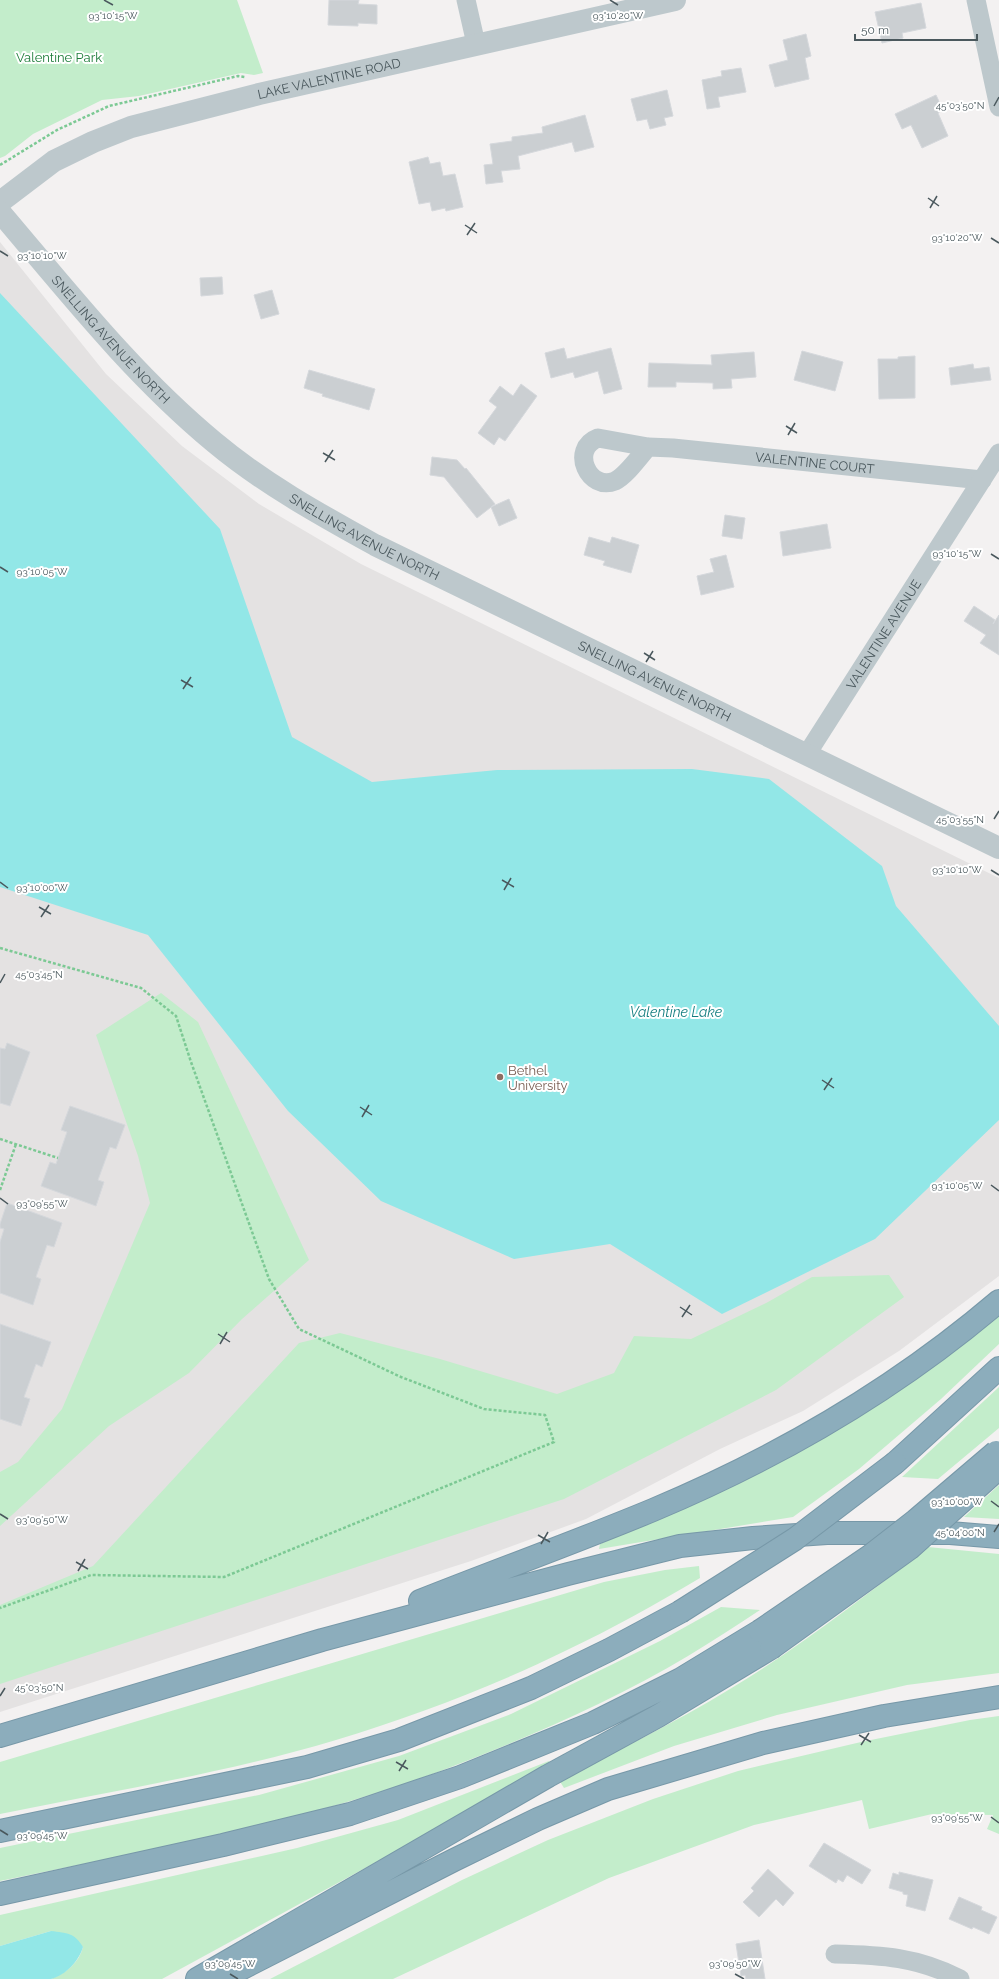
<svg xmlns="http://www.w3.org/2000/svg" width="999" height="1979" font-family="Raleway,sans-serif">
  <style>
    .education { fill: #e4e2e2 }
    .green { fill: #c3edcb }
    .water { fill: #92e7e7 }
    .building { fill: #cbcfd2; stroke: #d5d8dc }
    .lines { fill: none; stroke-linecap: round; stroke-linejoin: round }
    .motorway-casing { stroke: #7798a8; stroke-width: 24 }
    .path { stroke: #7cc994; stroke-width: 2.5; stroke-dasharray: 3 2; stroke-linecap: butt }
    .minor { stroke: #bdc8cc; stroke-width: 19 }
    .tertiary { stroke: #bdc8cc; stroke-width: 22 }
    .motorway { stroke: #8cadbc; stroke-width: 22 }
    .motorway-bridge-casing { stroke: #7798a8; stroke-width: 24; stroke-linecap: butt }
    .motorway-bridge { stroke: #8cadbc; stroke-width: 22 }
    .ticks { fill: none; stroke: #4a585d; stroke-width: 1.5 }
    .education-dot { fill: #8d6e63; stroke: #fff; stroke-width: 1.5 }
    .labels { text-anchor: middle; stroke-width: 4; stroke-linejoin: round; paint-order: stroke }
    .park-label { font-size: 13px; fill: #1d7c39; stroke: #fff }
    .street-label { font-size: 13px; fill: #4a585d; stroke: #fff }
    .education-label { font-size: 13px; fill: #785e54; stroke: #fff; text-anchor: start }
    .water-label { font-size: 14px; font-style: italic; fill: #147e80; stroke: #fff }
    .ticks-label { font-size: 10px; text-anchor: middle; fill: #4a585d; stroke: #fff; stroke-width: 4; stroke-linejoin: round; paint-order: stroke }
  </style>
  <rect width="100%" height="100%" fill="#f3f1f1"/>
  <!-- education -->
  <path class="education" d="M0,242L106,374L182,446L259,504L361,564L999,878V1276L899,1351L803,1411L720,1449L586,1519L471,1561L0,1712Z"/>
  <!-- green -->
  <path class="green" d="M0,0H237L263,73L254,75L241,73L139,96L102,100L33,134L5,156L0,158Z
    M161,993L198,1022L309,1260L242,1319L189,1373L109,1426L0,1526V1472L18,1462L62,1409L150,1203L138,1156L96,1035Z
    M889,1275L904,1297L776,1390L564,1499L0,1684V1605L93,1566L299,1343L340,1333L440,1359L557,1394L614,1373L634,1336L691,1339L768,1302L812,1277Z
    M999,1315V1344L941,1399L859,1469L793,1517L599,1549L600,1544L746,1479L905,1386L971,1338Z
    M999,1387V1428L938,1479L902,1477Z
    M999,1485V1519L964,1517Z
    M928,1547L999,1554V1673L907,1685L777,1715L674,1746L564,1788L559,1780C616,1751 675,1723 730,1689C800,1647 864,1597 928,1547Z
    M699,1566L700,1578C656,1604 612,1629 565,1651C492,1687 414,1716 336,1740C226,1773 112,1791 0,1814V1762L604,1582L665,1570Z
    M721,1607L760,1610C737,1625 713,1641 688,1656C614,1700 532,1736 451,1767C308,1822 150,1850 0,1881V1848L259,1795L399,1756L511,1714L660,1641Z
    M999,1716V1834L987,1829L993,1815L932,1814L869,1829L862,1800L754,1825L609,1878L393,1979H270L462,1880L548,1840L653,1799L738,1771L861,1742L970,1720Z
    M549,1761L552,1766L162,1979H51C66,1973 79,1963 83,1947L51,1931L0,1946V1915L297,1848L398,1820Z"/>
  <!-- water -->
  <path class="water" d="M0,293L220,529L292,737L372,782L497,770L692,769L769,779L882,866L896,906L999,1026V1120L875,1239L722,1314L610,1244L514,1259L381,1201L288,1111L148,935L0,887Z
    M51,1931C67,1933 75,1933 83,1947C79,1961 66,1975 51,1979C37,1979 15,1979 0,1979V1946Z"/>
  <!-- building -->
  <path class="building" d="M329,0H359L358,4L377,5V24L358,23V26L328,25Z
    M921,3L926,28L902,33L903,38L882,43L875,12Z
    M806,34L811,56L805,58L809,79L775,87L769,65L788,60L783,40Z
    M741,68L746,92L718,97L720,107L707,109L702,80L722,76L721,71Z
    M667,90L673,116L664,118L666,125L650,129L647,119L637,121L631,99Z
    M936,95L943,110L938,113L948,136L922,148L911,125L902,129L895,114Z
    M585,115L594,147L575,152L572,142L518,156L520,169L501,171L503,182L486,184L484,165L493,164L490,144L512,141V137L543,133L542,127Z
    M428,157L430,164L440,162L443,176L455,174L463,207L446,211L445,208L432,211L430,202L419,204L409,162Z
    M222,277L223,294L201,296L200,278Z
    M272,290L279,314L261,319L254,295Z
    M564,348L567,359L611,348L622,389L604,394L598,371L575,378L573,372L551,378L545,353Z
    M802,351L843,362L835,391L794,380Z
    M754,352L756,377L731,379L732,388L713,389V383L676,382V387H648L649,363L712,365L711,355Z
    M915,356V398L879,399L878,359H898V357Z
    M973,364L974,369L989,367L991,380L951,385L949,368Z
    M309,370L375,389L369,410L322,396L323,394L304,388Z
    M521,384L537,396L505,441L499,437L494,445L478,433L497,407L489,401L500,386L513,396Z
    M432,457L457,460L465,469L466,468L495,504L477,518L444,477L430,475Z
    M509,499L517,518L499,526L491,507Z
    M725,515L745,518L742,539L722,536Z
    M827,524L831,548L783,556L780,532Z
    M589,537L610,543L612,537L639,545L631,573L603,565L605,561L584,555Z
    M726,555L734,587L701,595L697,576L714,572L710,559Z
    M974,606L995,620L993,624L999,615V655L980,643L986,635L964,621Z
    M7,1043L30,1052L10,1106L0,1103V1048L5,1049Z
    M70,1106L125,1125L116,1149L110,1147L98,1180L104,1182L96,1206L41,1186L50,1162L56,1164L67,1132L61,1130Z
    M7,1203L62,1223L54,1247L47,1245L36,1277L41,1279L33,1305L0,1293V1242L4,1229L0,1228V1224Z
    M0,1324L51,1342L42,1367L36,1364L24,1397L30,1399L21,1426L0,1419Z
    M824,1843L871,1870L862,1884L847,1875L843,1882L838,1879L836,1883L809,1866Z
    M768,1869L794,1893L783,1906L776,1899L759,1917L743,1902L754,1891L751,1888Z
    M899,1872L933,1880L925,1911L906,1906L908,1895L903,1894V1892L889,1888L893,1873L899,1875Z
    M959,1897L982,1907L981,1910L997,1917L989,1934L973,1927L972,1929L949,1919Z
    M759,1940L765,1979H746L745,1975L741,1976L736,1944Z"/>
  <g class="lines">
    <defs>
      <path id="motorway" d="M895,1463L999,1368
        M420,1601C498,1570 576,1542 653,1510C777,1458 897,1388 999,1301
        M0,1736L322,1640L568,1574L680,1546L753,1538L827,1533H950L999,1537
        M0,1831L307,1767L399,1740L531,1688L609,1650L680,1612
        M0,1894L223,1845L350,1814L460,1777L593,1723L681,1679L760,1631
        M197,1979L548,1776L658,1716L771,1648
        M221,1979L454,1860L538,1819L608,1789L763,1743L884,1716L999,1697"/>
    </defs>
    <!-- motorway casing -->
    <use href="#motorway" class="motorway-casing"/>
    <!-- path -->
    <path class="path" d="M0,165L57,130L109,106L238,76L245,77
      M0,948L141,988L176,1016L191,1062L269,1279L299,1329L401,1377L484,1409L545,1415L554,1442L224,1577L91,1575L0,1608
      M0,1139L58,1158
      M0,1190L16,1144"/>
    <!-- minor -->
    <g class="minor">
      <path d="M466,0L476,44"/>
      <path d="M976,0L999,107"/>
      <path id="s1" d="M648,447C640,456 626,476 615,481C589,492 569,449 598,438L648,447L673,448L982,480"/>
      <path id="s2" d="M807,754L999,453"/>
      <path d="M835,1954C881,1955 918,1957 960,1979"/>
    </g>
    <!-- tertiary -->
    <g class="tertiary">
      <path id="s3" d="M0,202L54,161L93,142L131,127L259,94L675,0"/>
      <path id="s4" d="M0,212C68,292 133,375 214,442C263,483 319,514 375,545L999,848"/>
    </g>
    <!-- motorway -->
    <use href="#motorway" class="motorway"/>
    <defs>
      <path id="motorway-bridge" d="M680,1612L795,1539L895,1463
        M760,1631L870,1556L915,1521L996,1452
        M771,1648L910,1548L999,1468"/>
    </defs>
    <!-- motorway-bridge casing -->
    <use href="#motorway-bridge" class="motorway-bridge-casing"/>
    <!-- motorway-bridge -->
    <use href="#motorway-bridge" class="motorway-bridge"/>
  </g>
  <!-- ticks -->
  <path class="ticks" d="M104,0L113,5M610,0L618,5M994,106L999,97M928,198L939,206M930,208L937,196M465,225L477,233M467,235L475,223M991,238L999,243M0,251L8,256M786,426L797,433M788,435L795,423M323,453L335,460M325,462L333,450M991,554L999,559M0,567L8,572M644,653L655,660M646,662L653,651M181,680L193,687M183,689L191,677M994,819L999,811M991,870L999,875M502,880L514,887M0,882L8,888M504,890L511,878M39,907L51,914M41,917L49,905M0,983L5,974M822,1080L834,1088M824,1090L832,1078M360,1107L372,1115M362,1117L369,1105M991,1185L999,1191M0,1198L8,1204M680,1307L692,1315M682,1317L690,1305M218,1334L230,1342M220,1344L227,1332M991,1501L999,1507M0,1514L8,1519M994,1532L999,1524M538,1535L550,1542M541,1544L548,1532M76,1562L88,1569M78,1571L85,1559M0,1696L5,1688M859,1735L871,1742M861,1745L869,1733M396,1762L408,1769M399,1771L406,1760M991,1817L999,1823M0,1830L8,1835M230,1974L238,1979M735,1974L744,1979"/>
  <!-- markers -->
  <circle class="education-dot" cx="500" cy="1077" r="4"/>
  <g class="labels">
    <!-- park labels -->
    <g class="park-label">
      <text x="59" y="62">Valentine Park</text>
    </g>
    <!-- street labels -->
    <g class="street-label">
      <text dy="5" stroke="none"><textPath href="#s3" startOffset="356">LAKE VALENTINE ROAD</textPath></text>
      <text dy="5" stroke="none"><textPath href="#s4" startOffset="169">SNELLING AVENUE NORTH</textPath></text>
      <text dy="5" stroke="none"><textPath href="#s1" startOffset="338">VALENTINE COURT</textPath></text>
      <text dy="5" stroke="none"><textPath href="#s4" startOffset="493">SNELLING AVENUE NORTH</textPath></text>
      <text dy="5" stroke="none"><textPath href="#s2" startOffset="142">VALENTINE AVENUE</textPath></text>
      <text dy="5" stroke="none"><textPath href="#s4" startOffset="817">SNELLING AVENUE NORTH</textPath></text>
    </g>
    <!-- education labels -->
    <g class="education-label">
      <text x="508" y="1075">Bethel<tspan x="508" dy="15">University</tspan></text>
    </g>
    <!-- water labels -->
    <g class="water-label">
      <text x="676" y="1017">Valentine Lake</text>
    </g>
  </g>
  <g class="ticks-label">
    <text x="113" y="19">93°10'15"W</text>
    <text x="618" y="19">93°10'20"W</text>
    <text x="960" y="109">45°03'50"N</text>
    <text x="957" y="241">93°10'20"W</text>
    <text x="42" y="259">93°10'10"W</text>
    <text x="957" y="557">93°10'15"W</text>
    <text x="42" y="575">93°10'05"W</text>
    <text x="960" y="823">45°03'55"N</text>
    <text x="957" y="873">93°10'10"W</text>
    <text x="42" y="891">93°10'00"W</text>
    <text x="39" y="978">45°03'45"N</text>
    <text x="957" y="1189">93°10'05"W</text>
    <text x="42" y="1207">93°09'55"W</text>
    <text x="957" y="1505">93°10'00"W</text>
    <text x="42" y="1523">93°09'50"W</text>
    <text x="960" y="1536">45°04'00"N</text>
    <text x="39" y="1691">45°03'50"N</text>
    <text x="957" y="1821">93°09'55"W</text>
    <text x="42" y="1839">93°09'45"W</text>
    <text x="230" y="1967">93°09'45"W</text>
    <text x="735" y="1967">93°09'50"W</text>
  </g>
  <!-- scale -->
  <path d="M855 34v6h122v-6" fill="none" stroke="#4a585d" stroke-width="2"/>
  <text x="861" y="34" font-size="12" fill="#4a585d" stroke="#ffffff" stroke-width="3" paint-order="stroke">50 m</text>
</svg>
